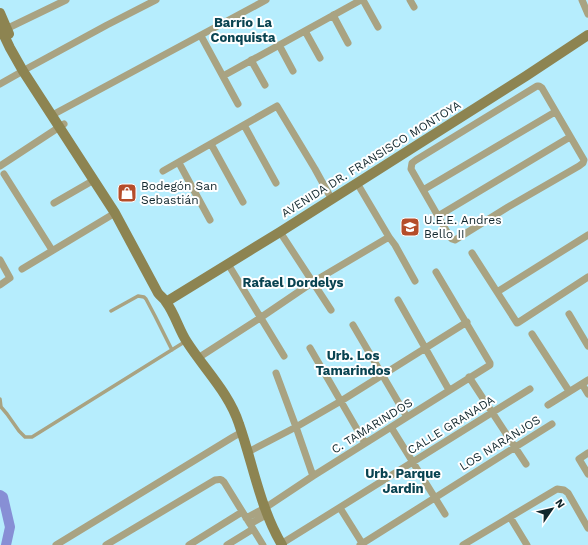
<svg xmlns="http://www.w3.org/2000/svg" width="588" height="545" font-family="'Work Sans',sans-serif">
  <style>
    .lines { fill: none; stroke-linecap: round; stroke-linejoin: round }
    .river { stroke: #878fd5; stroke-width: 10 }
    .lane { stroke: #a9a382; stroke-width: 3.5 }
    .street { stroke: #a9a382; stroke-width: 7 }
    .secondary { stroke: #8d8451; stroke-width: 10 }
    .labels { text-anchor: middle; stroke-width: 4; stroke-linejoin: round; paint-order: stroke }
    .street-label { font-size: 12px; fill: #11272d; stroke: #fff }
    .poi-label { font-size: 12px; fill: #11272d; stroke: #fff; text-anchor: start }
    .neighbourhood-label { font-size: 13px; font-weight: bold; fill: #094351; stroke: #fff }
  </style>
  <rect width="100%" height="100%" fill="#b6edfd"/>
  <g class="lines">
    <!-- river -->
    <path class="river" d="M0,495L3,497L10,527L6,545"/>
    <!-- lane -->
    <path class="lane" d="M111,311L138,296L144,297L146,299L155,316L172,350
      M0,399L1,407L7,414L19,431L25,437H32L186,341"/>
    <!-- street -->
    <path class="street" d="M363,0L378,27
      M410,0L414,7
      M582,0L588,14
      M333,15L348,43
      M4,30L66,0
      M305,31L320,58
      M201,36L238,104
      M279,45L293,71
      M251,60L265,85
      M28,68L107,25L156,0
      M223,76L361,0
      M0,84L23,71
      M537,86H539L542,88L584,160L583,163L579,166L508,207L455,240L452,239L450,237L411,169L412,163L416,160Z
      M56,113L266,0
      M244,125L276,183
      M211,144L243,202
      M179,163L210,220
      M0,166L64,124
      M163,171L277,106L315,169L331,198
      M4,174L52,250
      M357,183L389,237L395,245L415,281
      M423,190L555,112
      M54,203L94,180
      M438,216L570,137
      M280,232L331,310
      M472,253L517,323L519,322L588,277
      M0,260L10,278L0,285
      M228,264L284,356
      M22,269L115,213
      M497,292L588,235
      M398,300L449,390
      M569,314L588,346
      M353,325L407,417
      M532,334L569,391
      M310,348L365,443
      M198,358L260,318L313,282L389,237
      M276,373L296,427L313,476
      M469,377L526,464
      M582,384L588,394
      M548,405L588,380
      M391,427L445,514
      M248,452L296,427L341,401L467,322
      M588,453L579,459L588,474
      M340,508L362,543
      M510,517L527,545
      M246,518L265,508L313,476L490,365V363L436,272
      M250,524L268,514
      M281,544L530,389
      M56,545L233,437L242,432
      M106,545L215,480C220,479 221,479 224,482L263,545
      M189,545L242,512
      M227,545L253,529
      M360,545L552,424
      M463,545L557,489L564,490L568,493L588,528"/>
    <!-- secondary -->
    <path class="secondary" d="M0,13L9,34
      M0,27L10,48L23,71L115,213L158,293C160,296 164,298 166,302C175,314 179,330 187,342C205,370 229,393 239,424C253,464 260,508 282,545
      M166,302L280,232L526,76L588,35"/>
  </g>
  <!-- icons -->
  <defs>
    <symbol id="shop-square" viewBox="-11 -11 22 22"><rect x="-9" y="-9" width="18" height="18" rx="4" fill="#b54d2a" stroke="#fff"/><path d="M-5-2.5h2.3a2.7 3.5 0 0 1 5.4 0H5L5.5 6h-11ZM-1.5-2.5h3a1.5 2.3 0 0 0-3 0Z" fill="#fff"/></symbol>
    <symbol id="school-square" viewBox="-11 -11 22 22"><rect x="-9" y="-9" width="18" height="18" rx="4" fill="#b54d2a" stroke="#fff"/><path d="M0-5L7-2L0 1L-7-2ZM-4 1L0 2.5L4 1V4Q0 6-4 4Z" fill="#fff"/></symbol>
  </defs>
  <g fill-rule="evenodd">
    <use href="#shop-square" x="116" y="182" width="22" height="22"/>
    <use href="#school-square" x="399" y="216" width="22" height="22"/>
  </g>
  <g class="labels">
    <!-- street labels -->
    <g class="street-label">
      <text transform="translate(371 159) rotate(-32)" y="4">AVENIDA DR. FRANSISCO MONTOYA</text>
      <text transform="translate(451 425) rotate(-32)" y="4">CALLE GRANADA</text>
      <text transform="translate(372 426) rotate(-32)" y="4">C. TAMARINDOS</text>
      <text transform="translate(500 443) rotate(-32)" y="4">LOS NARANJOS</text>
    </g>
    <!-- poi labels -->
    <g class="poi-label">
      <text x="141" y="190">Bodegón San<tspan x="141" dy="14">Sebastián</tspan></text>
      <text x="424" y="224">U.E.E. Andres<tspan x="424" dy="14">Bello II</tspan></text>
    </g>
    <!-- neighbourhood labels -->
    <g class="neighbourhood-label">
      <text x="243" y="27">Barrio La<tspan x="243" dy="15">Conquista</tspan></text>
      <text x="293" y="287">Rafael Dordelys</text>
      <text x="353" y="360">Urb. Los<tspan x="353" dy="15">Tamarindos</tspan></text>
      <text x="403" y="478">Urb. Parque<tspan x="403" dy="15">Jardin</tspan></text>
    </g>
  </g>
  <!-- north arrow -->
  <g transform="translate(552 509) rotate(56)" stroke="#ffffff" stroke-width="3" paint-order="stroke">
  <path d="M0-3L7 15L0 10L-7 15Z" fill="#11272d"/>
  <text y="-6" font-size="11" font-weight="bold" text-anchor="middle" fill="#11272d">N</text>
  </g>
</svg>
